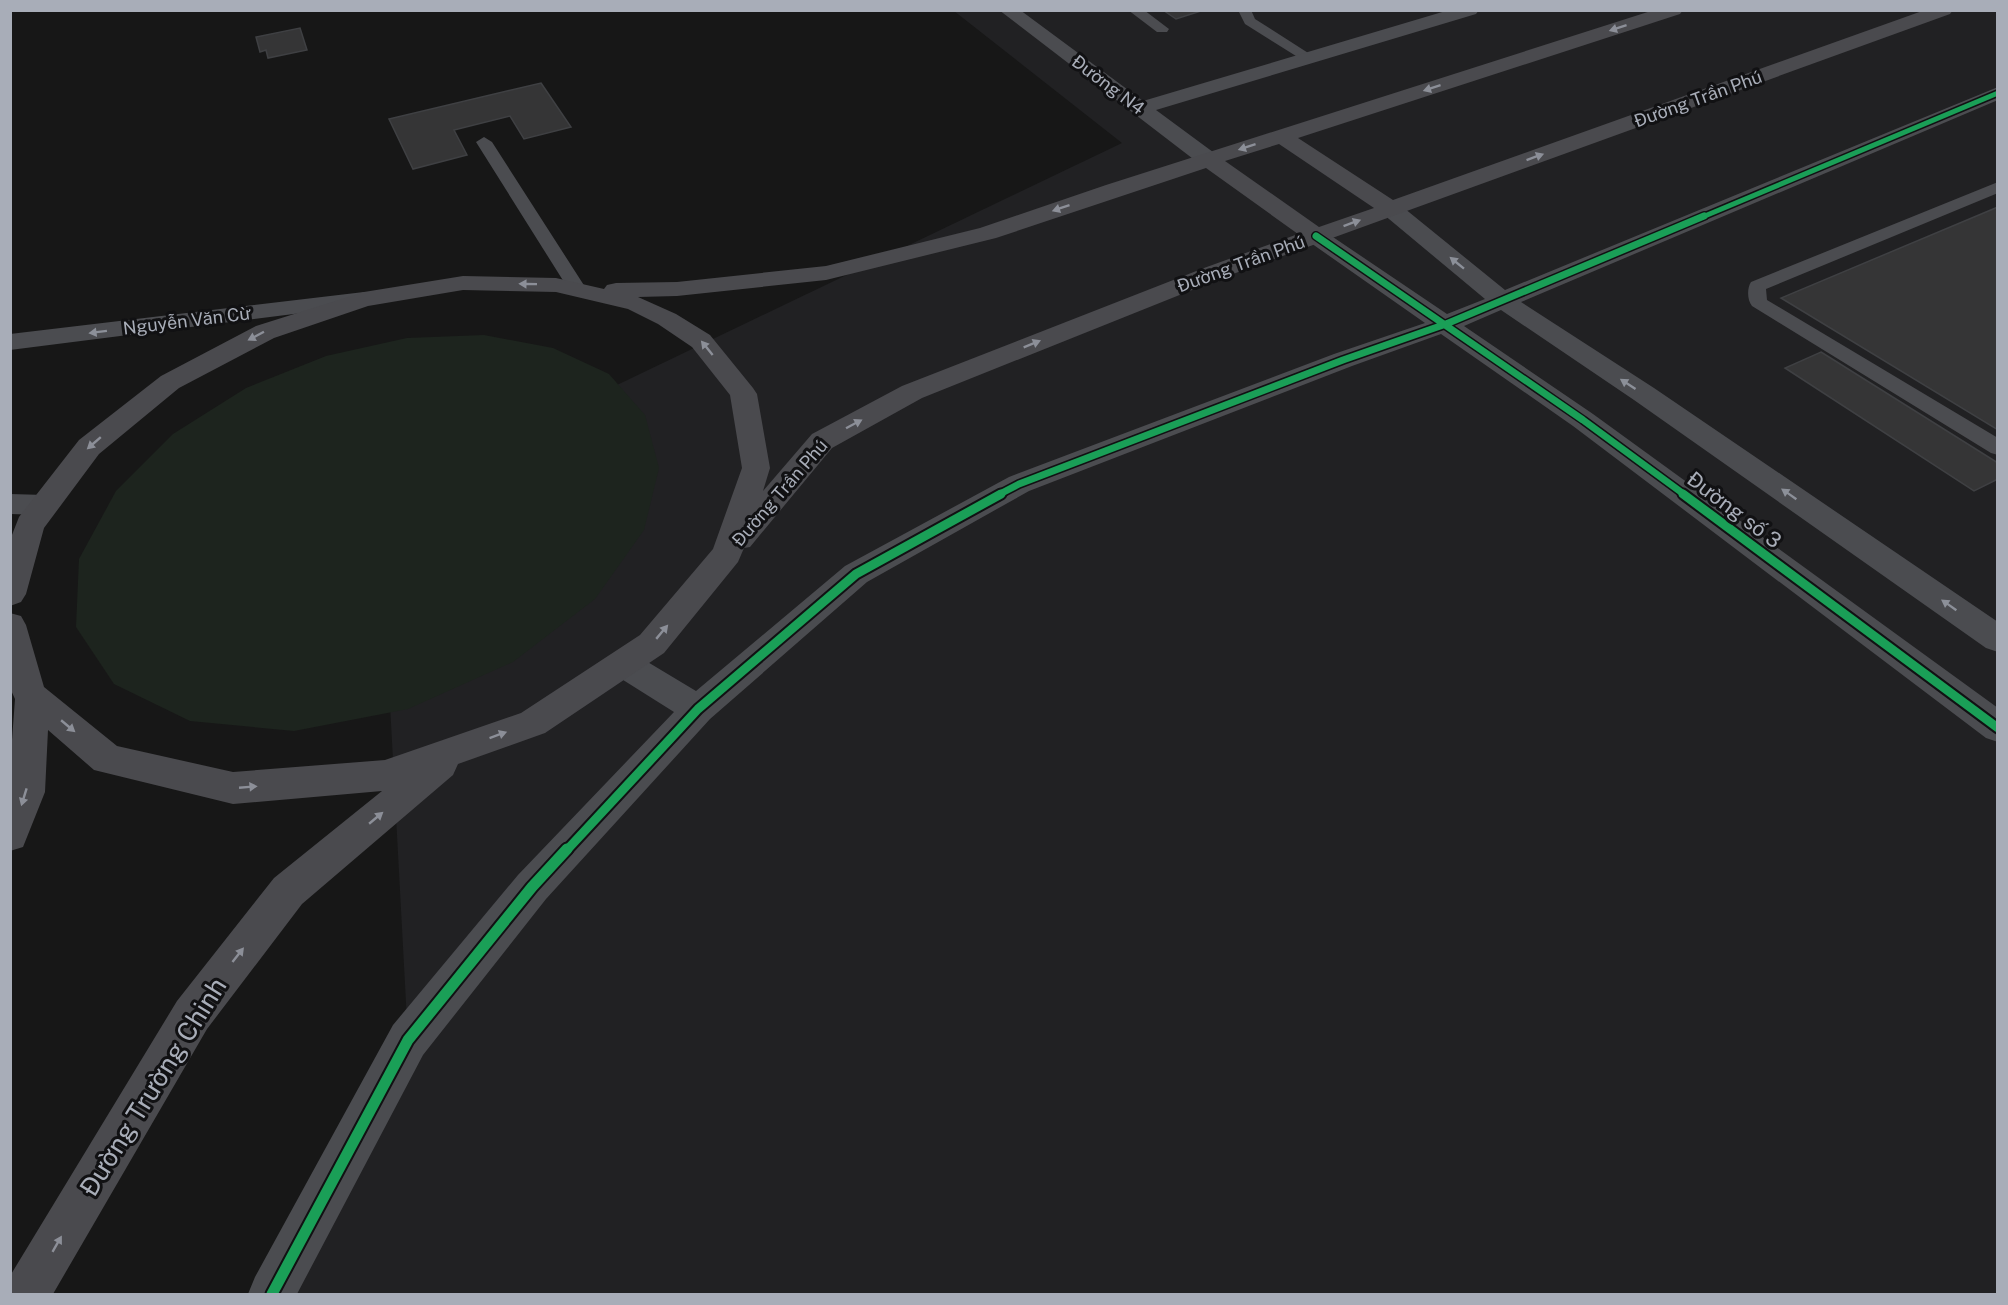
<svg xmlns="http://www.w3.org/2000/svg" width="2008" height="1305" font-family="'Public Sans',sans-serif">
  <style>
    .built { fill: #212123 }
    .green { fill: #1d241e }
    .building { fill: #353536; stroke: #3f4043; stroke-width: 1.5 }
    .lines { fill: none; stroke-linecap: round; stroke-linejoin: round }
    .service { fill: #4b4c50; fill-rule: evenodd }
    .minor { fill: #4b4c50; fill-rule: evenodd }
    .tertiary { fill: #4b4c50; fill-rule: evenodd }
    .secondary { fill: #4a4a4e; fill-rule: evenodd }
    .cycleway-far3-casing { stroke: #111113; stroke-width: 8 }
    .cycleway-far2-casing { stroke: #111113; stroke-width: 10 }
    .cycleway-far1-casing { stroke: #111113; stroke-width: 13 }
    .cycleway-casing { stroke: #111113; stroke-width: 15 }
    .cycleway-far3 { stroke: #1a9f57; stroke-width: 5 }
    .cycleway-far2 { stroke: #1a9f57; stroke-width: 7 }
    .cycleway-far1 { stroke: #1a9f57; stroke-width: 9 }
    .cycleway { stroke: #1a9f57; stroke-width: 11 }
    .oneway { fill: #8c8f98 }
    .oneway2 { fill: #8c9099 }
    .labels { text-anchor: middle; stroke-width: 6; stroke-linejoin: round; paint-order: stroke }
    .far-street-label { font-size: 18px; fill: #a8adb8; stroke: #111113 }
    .street-label { font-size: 21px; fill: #a8adb8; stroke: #111113 }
    .near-street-label { font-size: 26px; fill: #a8adb8; stroke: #111113 }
  </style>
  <rect width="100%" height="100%" fill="#171717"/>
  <!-- built -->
  <path class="built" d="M954,11H1997V1294H291L408,1040L379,499L1122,143Z"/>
  <!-- green -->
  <path class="green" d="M484,335L553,348L609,374L645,415L659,468L644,530L595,599L513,662L408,709L294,731L190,721L114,684L76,627L79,559L116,491L173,434L246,388L326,356L407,338Z"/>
  <!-- building -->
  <path class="building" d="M1163,10H1204L1176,19Z
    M300,28L307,50L268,58L266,50L260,52L256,37Z
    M541,83L571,127L524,139L510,116L454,130L467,155L413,169L389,119Z
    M1998,207V430L1781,298Z
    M1821,352L1998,463V479L1974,491L1785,368Z"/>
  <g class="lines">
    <!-- service -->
    <path class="service" d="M1128,10H1144L1169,29L1167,32H1157Z
      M1238,10H1251L1255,19L1316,58L1314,61H1304L1245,24Z
      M484,137L492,142L587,290L584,294H572L569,290L476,142Z
      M1998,182V193L1766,289L1767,300L1998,438V455L1991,453L1752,306C1747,300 1747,288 1751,282Z"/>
    <!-- minor -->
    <path class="minor" d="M999,10H1020L1143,101L1449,10H1479L1476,14L1156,110L1217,155L1220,160L1217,165L1209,166L1201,165Z
      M1998,87V100L1521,302L1654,388L1998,622V652L1986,648L1634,400L1501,310L1464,326L1593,414L1998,708V742L1986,738L1573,426L1441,334L1352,366L1029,491L867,582L710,719L546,899L423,1055L297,1294H248L255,1277L393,1025L518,875L674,712L612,673L607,664L612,655L624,651L636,655L696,691L845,566L1009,477L1334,354L1425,323L1308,241L1304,236L1308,231L1316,229L1324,231L1447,314L1485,299L1383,214L1380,209L1383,204L1391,202L1399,204L1505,290Z"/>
    <!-- tertiary -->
    <path class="tertiary" d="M364,292L373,294L376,299L373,304L10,350V334Z
      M10,494L45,495L55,498L60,505L55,512L45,515L10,514Z"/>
    <!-- secondary -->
    <path class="secondary" d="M1654,10H1683L1680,14L1298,138L1393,200L1925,10H1953L1950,14L1222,278L922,398L832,448L750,547L744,548L738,562L664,653L545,733L458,764L453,775L302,904L207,1029L53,1294H10V1276L177,1001L274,878L382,791L233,804L94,770L48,730L45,792L23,847L10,851V767L15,699L10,688V613L21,616L26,625L44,687L117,746L233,772L385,760L521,713L640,635L713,549L742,468L730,395L692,347L658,324L628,309L556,292L463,290L368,306L274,338L179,388L99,454L44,528L26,594L21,602L10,606V540L19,517L79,440L161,376L256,326L364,292L463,276L556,278L604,289L607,285L616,283L677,282L826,266L980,228L1106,185ZM1279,144L1374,208L1319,227L1225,161ZM1206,168L1298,234L1204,268L902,386L812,434L763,491L770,468L757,394L753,388L710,335L676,314L638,297L677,296L826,280L996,238Z"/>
    <defs>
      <path id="cycleway-far3" d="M1700,218L1998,93"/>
      <path id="cycleway-far2" d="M1316,236L1583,420L1685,495
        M998,495L1019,484L1343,360L1446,324L1704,216"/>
      <path id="cycleway-far1" d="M1683,494L1998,728
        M566,851L698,709L856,574L1001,494"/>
      <path id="cycleway" d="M272,1294L408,1040L532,887L567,849"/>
    </defs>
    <!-- cycleway-far3 casing -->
    <use href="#cycleway-far3" class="cycleway-far3-casing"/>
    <!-- cycleway-far2 casing -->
    <use href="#cycleway-far2" class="cycleway-far2-casing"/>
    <!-- cycleway-far1 casing -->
    <use href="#cycleway-far1" class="cycleway-far1-casing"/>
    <!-- cycleway casing -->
    <use href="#cycleway" class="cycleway-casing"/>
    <!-- cycleway-far3 -->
    <use href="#cycleway-far3" class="cycleway-far3"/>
    <!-- cycleway-far2 -->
    <use href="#cycleway-far2" class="cycleway-far2"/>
    <!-- cycleway-far1 -->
    <use href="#cycleway-far1" class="cycleway-far1"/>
    <!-- cycleway -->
    <use href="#cycleway" class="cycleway"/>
  </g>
  <!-- one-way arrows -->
  <defs><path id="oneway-solid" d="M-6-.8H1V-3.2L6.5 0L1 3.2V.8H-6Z" transform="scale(1.5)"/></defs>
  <g class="oneway">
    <use href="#oneway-solid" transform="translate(1618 28) rotate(162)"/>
    <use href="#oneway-solid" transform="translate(1432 88) rotate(162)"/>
    <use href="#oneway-solid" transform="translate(1247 147) rotate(162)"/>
    <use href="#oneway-solid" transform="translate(1535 157) rotate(-20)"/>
    <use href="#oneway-solid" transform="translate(1061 208) rotate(161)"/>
    <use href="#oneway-solid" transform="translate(1352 223) rotate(-20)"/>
    <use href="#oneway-solid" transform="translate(528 284) rotate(-179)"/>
    <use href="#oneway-solid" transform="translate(256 336) rotate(152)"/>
    <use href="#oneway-solid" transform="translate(1032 344) rotate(-22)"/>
    <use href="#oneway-solid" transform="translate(707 348) rotate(-129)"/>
    <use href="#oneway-solid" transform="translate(854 424) rotate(-28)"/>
    <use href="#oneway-solid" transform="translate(94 443) rotate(139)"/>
    <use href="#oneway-solid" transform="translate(662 632) rotate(-50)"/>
    <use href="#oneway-solid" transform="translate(68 726) rotate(40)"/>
    <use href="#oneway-solid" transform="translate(498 735) rotate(-20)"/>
    <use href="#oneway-solid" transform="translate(248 787) rotate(-5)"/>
    <use href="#oneway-solid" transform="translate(24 797) rotate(107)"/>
    <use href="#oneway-solid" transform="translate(376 818) rotate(-40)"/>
    <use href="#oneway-solid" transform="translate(238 955) rotate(-52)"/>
    <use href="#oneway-solid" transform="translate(57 1244) rotate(-60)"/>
  </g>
  <g class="oneway2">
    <use href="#oneway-solid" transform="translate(1457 263) rotate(-141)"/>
    <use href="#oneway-solid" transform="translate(98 332) rotate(173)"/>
    <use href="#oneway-solid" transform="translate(1628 384) rotate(-147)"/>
    <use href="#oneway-solid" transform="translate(1789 494) rotate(-145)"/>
    <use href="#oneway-solid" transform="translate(1949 605) rotate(-145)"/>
  </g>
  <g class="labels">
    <!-- far-street labels -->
    <g class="far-street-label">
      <text transform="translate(1108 85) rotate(37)" y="6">Đường N4</text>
      <text transform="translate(1698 99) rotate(-20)" y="6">Đường Trần Phú</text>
      <text transform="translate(1241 264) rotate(-20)" y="6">Đường Trần Phú</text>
      <text transform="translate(187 321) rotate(-7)" y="6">Nguyễn Văn Cừ</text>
      <text transform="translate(780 493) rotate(-49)" y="6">Đường Trần Phú</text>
    </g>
    <!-- street labels -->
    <g class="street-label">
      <text transform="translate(1734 510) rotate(37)" y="7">Đường số 3</text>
    </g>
    <!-- near-street labels -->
    <g class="near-street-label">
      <text transform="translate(153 1087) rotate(-58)" y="9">Đường Trường Chinh</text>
    </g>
  </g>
  <!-- border -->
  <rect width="2008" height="1305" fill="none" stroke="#a8adb8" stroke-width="24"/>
</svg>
